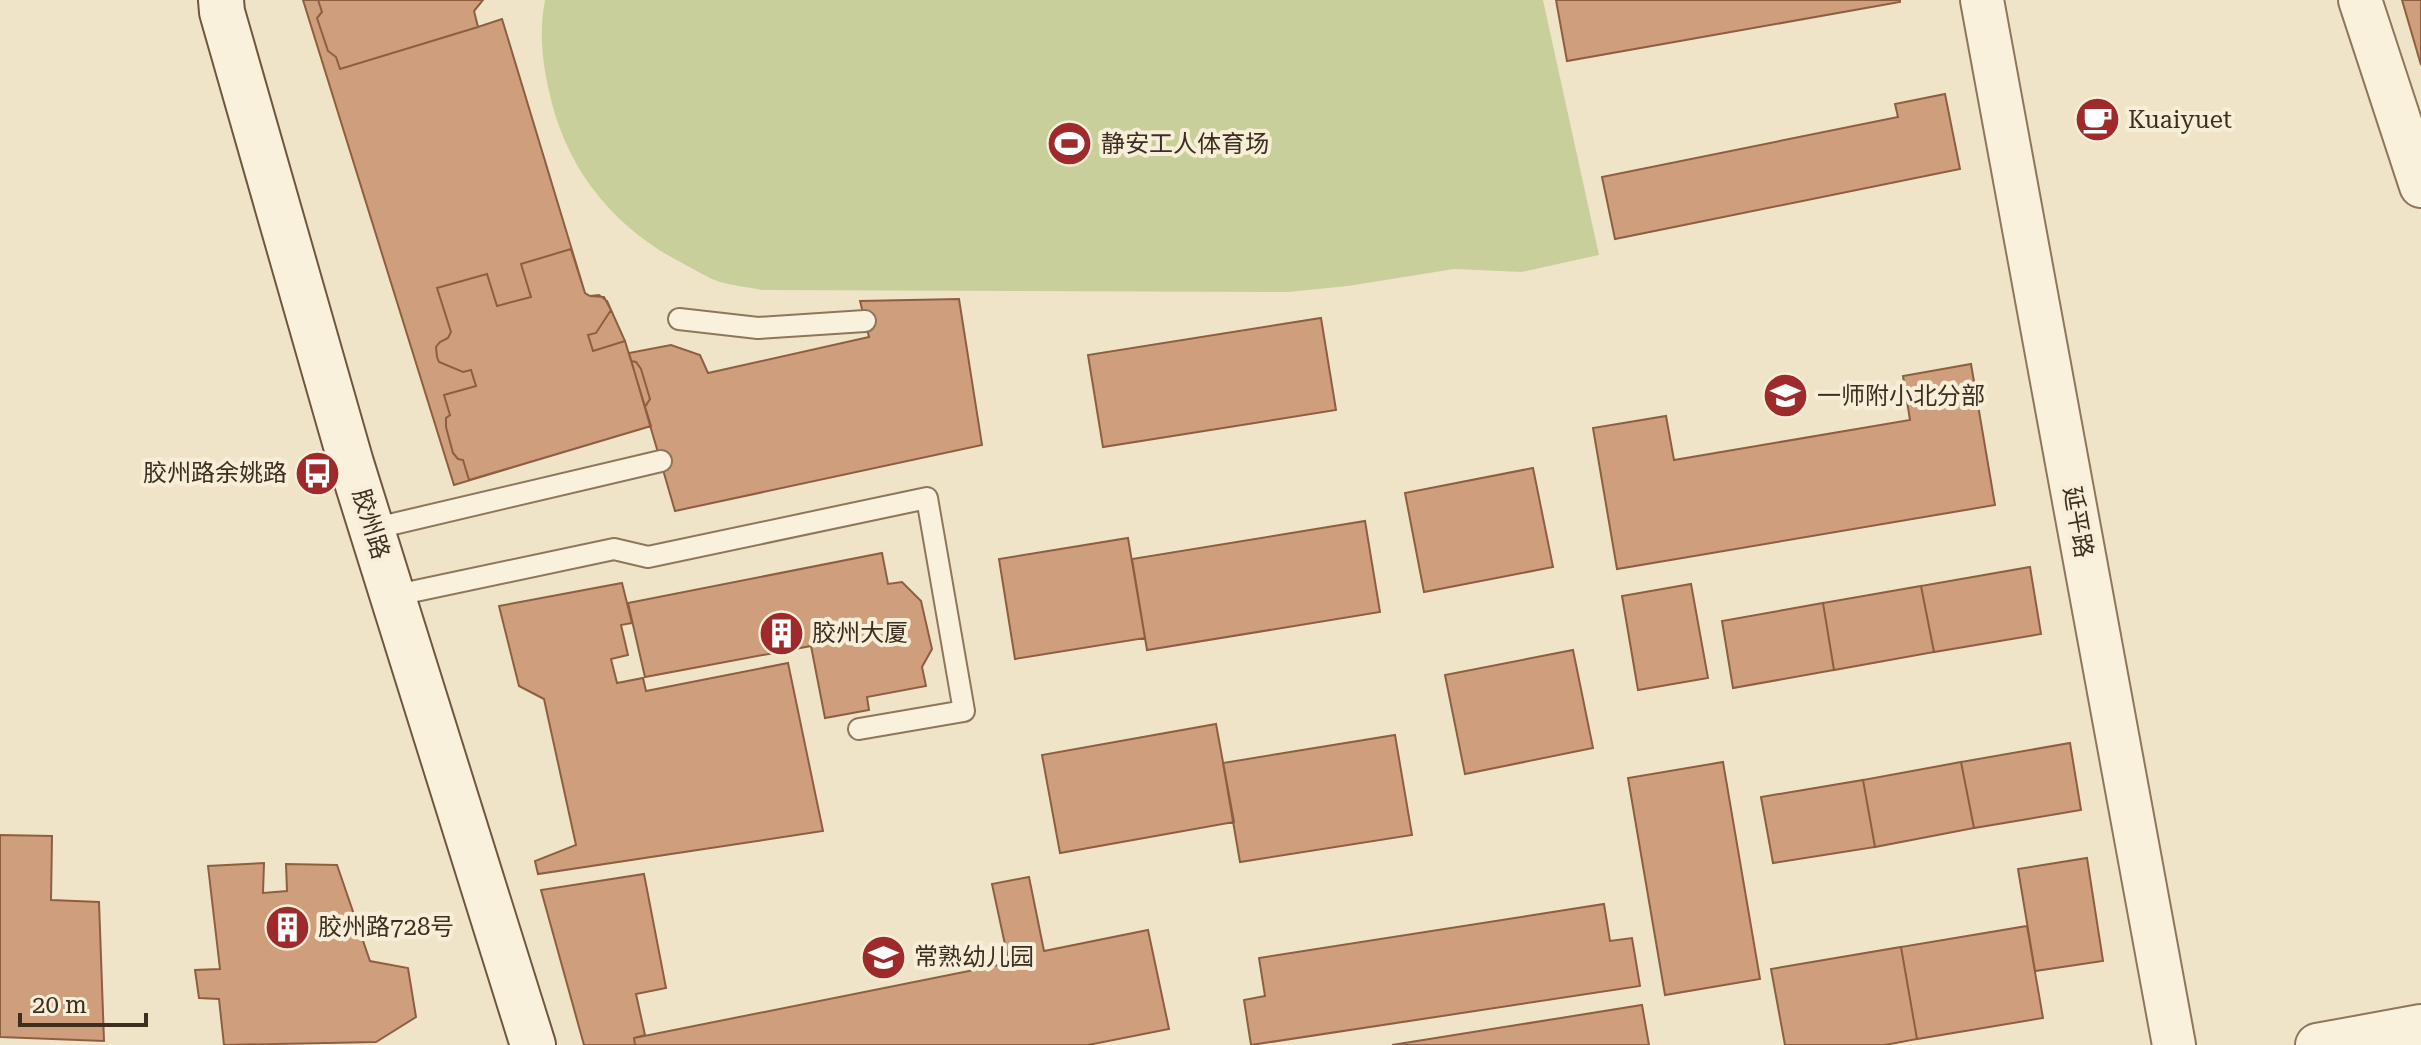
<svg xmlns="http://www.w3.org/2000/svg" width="2421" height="1045" font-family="'Roboto Serif','Noto Sans SC',serif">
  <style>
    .green { fill: #c9cf9b }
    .building { fill: #cf9f7d; stroke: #8d5f41; stroke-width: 2 }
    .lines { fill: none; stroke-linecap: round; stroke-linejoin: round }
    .lane-casing { stroke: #8d765c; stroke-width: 24 }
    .street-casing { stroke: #8d765c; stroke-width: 46 }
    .secondary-casing { stroke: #6f573f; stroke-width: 48 }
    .lane { stroke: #faf1dc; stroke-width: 20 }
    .street { stroke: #faf1dc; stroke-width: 42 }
    .secondary { stroke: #faf1dc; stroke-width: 44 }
    .labels { text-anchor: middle; stroke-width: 8; stroke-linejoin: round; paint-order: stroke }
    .poi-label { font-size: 24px; fill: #3d2e20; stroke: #f7eed8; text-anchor: start }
    .street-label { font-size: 24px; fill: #3d2e20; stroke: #f7eed8 }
  </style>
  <rect width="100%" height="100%" fill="#f0e4c8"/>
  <!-- green -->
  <path class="green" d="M545,0H1543L1599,255L1522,272L1454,269L1348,286L1288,292L762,290C748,287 734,286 720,282C707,278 694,269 682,263C612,227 565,167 549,91C542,61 539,30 545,0Z"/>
  <!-- building -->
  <path class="building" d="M303,0H483L474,11L478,27L502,19L585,293L590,296L599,295L607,301L625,341L651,426L454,485Z
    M318,0H483L474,11L478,27L340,69L336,57L328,51L317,18L322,12Z
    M1556,0H1900V2L1567,61Z
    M2402,0H2421V65Z
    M1945,94L1960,169L1615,239L1602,177L1898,117L1895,104Z
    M571,249L585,293L590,296L604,297L611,310L596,333L588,335L593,351L625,341L631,361L636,362L641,369L650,399L645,407L651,426L469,480L463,460L458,459L453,453L446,427V418L450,415L444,395L476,386L471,370L463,372L439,362L437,357L436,347L440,342L448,338L451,332L437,288L487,274L497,306L531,297L521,264Z
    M959,299L982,445L675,511L629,353L671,345L700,355L708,373L869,337L860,301Z
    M1321,318L1336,410L1103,447L1088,355Z
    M1971,364L1995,505L1617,569L1593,428L1666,416L1674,460L1910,420L1903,376Z
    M1533,468L1553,567L1424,592L1405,493Z
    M1365,521L1380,612L1147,650L1132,559Z
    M1128,538L1145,638L1015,659L999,559Z
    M882,553L888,584L902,582L921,601L932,649L922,667L926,686L867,697L869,710L825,718L811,646L645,677L628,603Z
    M2030,567L2041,634L1934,652L1921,586Z
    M622,583L632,623L621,625L628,655L611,659L617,683L643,678L646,691L788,663L823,831L538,874L535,861L576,845L544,699L519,686L499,606Z
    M1691,584L1708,678L1638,690L1622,596Z
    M1921,586L1934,652L1834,670L1823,603Z
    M1823,603L1834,670L1733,688L1722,621Z
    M1573,650L1593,748L1465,774L1445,675Z
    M1216,724L1234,822L1060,853L1042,755Z
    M1395,735L1412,835L1240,862L1223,763Z
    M2070,743L2081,810L1974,828L1961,762Z
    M1723,762L1760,979L1665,995L1628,778Z
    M1961,762L1974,828L1875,847L1863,780Z
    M1863,780L1875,847L1773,863L1761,797Z
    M0,835L52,836L51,900L99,902L104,1041L0,1037Z
    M2087,858L2103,961L2035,971L2018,869Z
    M264,863L263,893L287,891L286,864L337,865L370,961L408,968L416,1017L376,1042L224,1045L219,999L199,998L195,970L220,969L208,866Z
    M644,874L666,988L636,994L645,1035L634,1038L635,1045H584L541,890Z
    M1029,877L1044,951L1148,930L1169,1029L1088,1045H635L634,1038L1009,963L992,884Z
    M1604,904L1610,941L1632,938L1640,986L1251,1045L1244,1000L1265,996L1259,958Z
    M2027,926L2043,1018L1917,1039L1901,947Z
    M1901,947L1917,1039L1885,1045H1785L1771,969Z
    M1642,1005L1649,1045H1392Z"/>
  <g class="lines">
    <defs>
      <path id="lane" d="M679,319L758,328L865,321
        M372,529L661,461
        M392,596L614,549L648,557L927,498L964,711L859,729"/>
      <path id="street" d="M1982,0L2174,1045
        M2360,0L2421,186
        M2317,1045L2421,1026"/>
      <path id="secondary" d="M221,0L222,12L351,463L533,1045"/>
    </defs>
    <!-- lane casing -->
    <use href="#lane" class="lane-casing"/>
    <!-- street casing -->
    <use href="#street" class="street-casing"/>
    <!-- secondary casing -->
    <use href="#secondary" class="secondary-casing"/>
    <!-- lane -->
    <use href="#lane" class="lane"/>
    <!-- street -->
    <use href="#street" class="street"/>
    <!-- secondary -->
    <use href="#secondary" class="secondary"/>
  </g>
  <!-- icons -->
  <defs>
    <symbol id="cafe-disc" viewBox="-11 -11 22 22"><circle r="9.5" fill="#9e2a2b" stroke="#f7eed8"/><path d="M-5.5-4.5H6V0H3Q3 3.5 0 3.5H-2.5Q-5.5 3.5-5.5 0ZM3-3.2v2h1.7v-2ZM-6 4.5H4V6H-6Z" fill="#fff"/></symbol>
    <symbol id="stadium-disc" viewBox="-11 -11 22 22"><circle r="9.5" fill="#9e2a2b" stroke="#f7eed8"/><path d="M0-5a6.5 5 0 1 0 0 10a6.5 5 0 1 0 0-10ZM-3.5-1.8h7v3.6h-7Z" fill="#fff"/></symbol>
    <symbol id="school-disc" viewBox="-11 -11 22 22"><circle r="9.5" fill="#9e2a2b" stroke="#f7eed8"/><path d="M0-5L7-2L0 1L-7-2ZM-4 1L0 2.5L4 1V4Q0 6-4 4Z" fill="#fff"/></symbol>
    <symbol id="bus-disc" viewBox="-11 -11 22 22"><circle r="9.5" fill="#9e2a2b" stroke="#f7eed8"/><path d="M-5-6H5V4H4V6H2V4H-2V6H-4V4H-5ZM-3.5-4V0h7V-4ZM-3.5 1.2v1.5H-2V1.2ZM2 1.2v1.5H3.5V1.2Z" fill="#fff"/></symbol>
    <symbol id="building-disc" viewBox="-11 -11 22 22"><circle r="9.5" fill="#9e2a2b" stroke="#f7eed8"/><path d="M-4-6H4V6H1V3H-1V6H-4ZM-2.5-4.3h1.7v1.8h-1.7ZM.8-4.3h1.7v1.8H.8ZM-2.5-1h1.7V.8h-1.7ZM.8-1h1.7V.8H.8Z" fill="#fff"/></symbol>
  </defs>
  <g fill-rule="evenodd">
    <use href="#cafe-disc" x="2072" y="94" width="51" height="51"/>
    <use href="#stadium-disc" x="1044" y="118" width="51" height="51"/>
    <use href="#school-disc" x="1760" y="370" width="51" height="51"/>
    <use href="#bus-disc" x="292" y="448" width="51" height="51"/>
    <use href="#building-disc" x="756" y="608" width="51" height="51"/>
    <use href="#building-disc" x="262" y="902" width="51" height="51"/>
    <use href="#school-disc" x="858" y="932" width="51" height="51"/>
  </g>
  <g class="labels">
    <!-- poi labels -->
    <g class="poi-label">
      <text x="2128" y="128">Kuaiyuet</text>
      <text x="1101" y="152">静安工人体育场</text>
      <text x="1817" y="404">一师附小北分部</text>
      <text x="287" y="481" text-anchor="end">胶州路余姚路</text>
      <text x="812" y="641">胶州大厦</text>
      <text x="318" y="935">胶州路728号</text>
      <text x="914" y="965">常熟幼儿园</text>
    </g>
    <!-- street labels -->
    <g class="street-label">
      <text transform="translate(2078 522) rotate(80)" y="8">延平路</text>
      <text transform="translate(371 524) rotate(73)" y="8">胶州路</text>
    </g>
  </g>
  <!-- scale -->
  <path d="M20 1013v12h126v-12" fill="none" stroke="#3d2e20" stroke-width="4"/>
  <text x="32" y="1013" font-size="24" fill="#3d2e20" stroke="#f7eed8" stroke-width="6" paint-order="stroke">20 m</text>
</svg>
